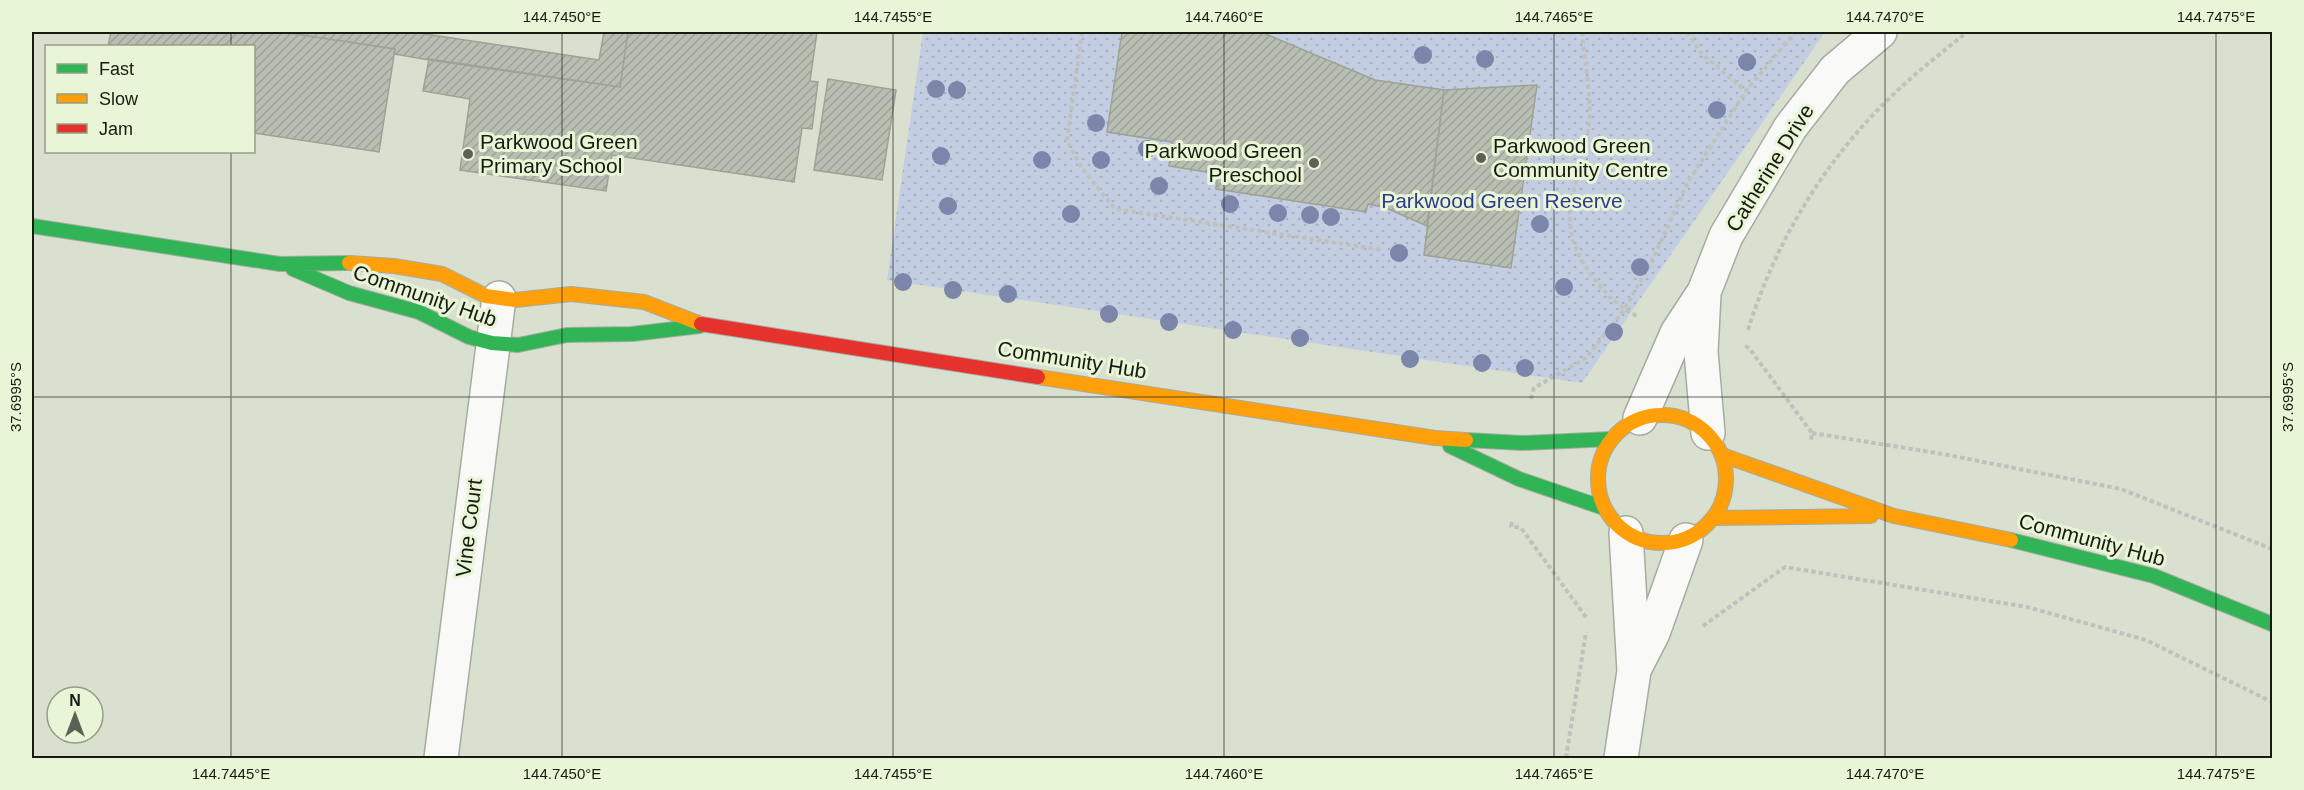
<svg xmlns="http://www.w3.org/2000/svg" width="2304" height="790" font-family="Helvetica,sans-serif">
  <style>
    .grass { fill: url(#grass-dots) }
    .building { fill: url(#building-hatch); stroke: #9ca296; stroke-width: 1.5 }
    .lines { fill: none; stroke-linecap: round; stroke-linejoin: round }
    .street-casing { stroke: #a6aca0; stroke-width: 36 }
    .fast-casing { stroke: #a6aca0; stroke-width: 16 }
    .slow-casing { stroke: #a6aca0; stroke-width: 16 }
    .jam-casing { stroke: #a6aca0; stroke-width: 16 }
    .path { stroke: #bfc2bc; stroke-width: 4; stroke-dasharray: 4.5 3; stroke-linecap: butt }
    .street { stroke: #f9faf8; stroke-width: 33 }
    .fast { stroke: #30b455; stroke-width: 14 }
    .slow { stroke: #ff9f0a; stroke-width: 14 }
    .jam { stroke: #e5322d; stroke-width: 14 }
    .tree { fill: #7c85aa }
    .ticks { fill: none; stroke: #171c11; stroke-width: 1.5; stroke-opacity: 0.45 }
    .poi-dot { fill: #5b6154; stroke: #e8f5d6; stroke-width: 2 }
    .labels { text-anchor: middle; stroke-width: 6; stroke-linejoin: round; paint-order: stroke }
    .poi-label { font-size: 21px; fill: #171c11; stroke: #e8f5d6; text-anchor: start }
    .street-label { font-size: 21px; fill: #171c11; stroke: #e8f5d6 }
    .park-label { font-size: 21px; fill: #303b8b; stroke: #e8f5d6 }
    .neatline { fill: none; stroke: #171c11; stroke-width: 2 }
    .ticks-label { font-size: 15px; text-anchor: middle; fill: #171c11 }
  </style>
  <defs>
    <pattern id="grass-dots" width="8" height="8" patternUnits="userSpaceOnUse" patternTransform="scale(1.5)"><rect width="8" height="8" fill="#c4cee2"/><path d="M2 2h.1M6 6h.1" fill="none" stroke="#a8b0c1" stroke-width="1.8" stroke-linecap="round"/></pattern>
    <pattern id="building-hatch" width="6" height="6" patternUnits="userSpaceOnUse" patternTransform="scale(1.5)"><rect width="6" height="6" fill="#b9beb2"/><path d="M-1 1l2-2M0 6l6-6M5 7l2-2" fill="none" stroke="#9ea398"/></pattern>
  </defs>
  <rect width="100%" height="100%" fill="#d9e0d0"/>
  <!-- grass -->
  <path class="grass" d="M923,32H1825L1582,383L887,280Z"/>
  <!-- building -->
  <path class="building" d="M111,32H282L395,49L379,152L254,133V46H108Z
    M282,32H412L599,60L604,32H628L620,87L429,60L394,54L395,49Z
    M628,32H817L810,81L818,82L812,129L802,128L794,182L612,155L606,191L460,170L470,99L423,91L429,59L620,87Z
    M1122,32H1261L1375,80L1444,90L1427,226L1386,208L1368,204L1366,212L1216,189L1218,174L1169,166L1172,142L1107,132Z
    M828,79L896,90L882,180L814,170Z
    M1537,85L1511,268L1424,255L1444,90Z"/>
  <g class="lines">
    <defs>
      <path id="street" d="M1704,294L1701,352L1708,433
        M1640,418L1677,333L1704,292L1726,236L1790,128L1835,70L1880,32
        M1636,666L1653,633L1686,540
        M441,758L499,298
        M1621,758L1634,671L1626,533"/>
      <path id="fast" d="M32,226L280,264L349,263
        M293,269L349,293L419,312L469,337L492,343L518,345L567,335L632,334L700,326
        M1466,440L1522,443L1611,439
        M1450,446L1519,479L1604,508
        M2011,540L2154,576L2272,624"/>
      <path id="slow" d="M349,263L394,266L442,274L486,296L515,300L571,294L644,302L701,324
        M1038,377L1435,438L1466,440
        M1598 479a64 64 0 1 1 128 0a64 64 0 1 1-128 0Z
        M1722,455L1894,516L2011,540
        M1714,518L1871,516"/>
      <path id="jam" d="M701,324L1038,377"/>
    </defs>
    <!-- street casing -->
    <use href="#street" class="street-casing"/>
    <!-- fast casing -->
    <use href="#fast" class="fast-casing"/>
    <!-- slow casing -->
    <use href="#slow" class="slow-casing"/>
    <!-- jam casing -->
    <use href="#jam" class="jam-casing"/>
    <!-- path -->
    <path class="path" d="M1082,32L1067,140L1081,167L1115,209L1383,250
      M1582,32C1584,58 1592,98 1589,124C1583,186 1547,218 1593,277C1605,293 1619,308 1637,316
      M1687,32L1701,53L1746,91
      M1748,330C1776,240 1827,156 1897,91C1919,70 1944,51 1967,32
      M1745,346L1749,348L1812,433L1811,440
      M1531,399L1534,388L1586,358L1624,310L1654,257L1688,182L1746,91L1795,32
      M1812,433L1943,454L2121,489L2272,549
      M1512,522L1511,526L1521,528L1586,617
      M1703,626L1785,567L2027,607L2146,640L2272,702
      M1566,758L1586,632"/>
    <!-- street -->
    <use href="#street" class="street"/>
    <!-- fast -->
    <use href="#fast" class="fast"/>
    <!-- slow -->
    <use href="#slow" class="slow"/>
    <!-- jam -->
    <use href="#jam" class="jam"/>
  </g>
  <!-- trees -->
  <g class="tree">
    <circle cx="1423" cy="55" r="9"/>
    <circle cx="1485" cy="59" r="9"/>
    <circle cx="1747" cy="62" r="9"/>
    <circle cx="936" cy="89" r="9"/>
    <circle cx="957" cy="90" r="9"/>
    <circle cx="1717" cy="110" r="9"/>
    <circle cx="1096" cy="123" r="9"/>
    <circle cx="1147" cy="149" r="9"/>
    <circle cx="941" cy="156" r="9"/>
    <circle cx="1042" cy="160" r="9"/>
    <circle cx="1101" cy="160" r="9"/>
    <circle cx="1159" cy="186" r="9"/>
    <circle cx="1230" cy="204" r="9"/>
    <circle cx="948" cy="206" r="9"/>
    <circle cx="1278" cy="213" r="9"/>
    <circle cx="1071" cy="214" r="9"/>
    <circle cx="1310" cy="215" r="9"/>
    <circle cx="1331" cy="217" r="9"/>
    <circle cx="1540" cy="224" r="9"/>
    <circle cx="1399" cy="253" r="9"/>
    <circle cx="1640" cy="267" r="9"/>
    <circle cx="903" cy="282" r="9"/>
    <circle cx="1564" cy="287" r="9"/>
    <circle cx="953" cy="290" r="9"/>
    <circle cx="1008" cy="294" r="9"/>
    <circle cx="1109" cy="314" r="9"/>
    <circle cx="1169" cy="322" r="9"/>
    <circle cx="1233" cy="330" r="9"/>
    <circle cx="1614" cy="332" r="9"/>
    <circle cx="1300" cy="338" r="9"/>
    <circle cx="1410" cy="359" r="9"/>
    <circle cx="1482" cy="363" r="9"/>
    <circle cx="1525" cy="368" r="9"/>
  </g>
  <!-- ticks -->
  <path class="ticks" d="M231,32V46M562,32V758M893,32V758M1224,32V758M1554,32V758M1885,32V758M2216,32V758M231,152V758M32,397H2272"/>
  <!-- markers -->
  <g class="poi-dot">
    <circle cx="468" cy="154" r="6"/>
    <circle cx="1481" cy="158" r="6"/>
    <circle cx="1314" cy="163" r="6"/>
  </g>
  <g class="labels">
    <!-- poi labels -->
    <g class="poi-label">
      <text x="480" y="149">Parkwood Green<tspan x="480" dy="24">Primary School</tspan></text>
      <text x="1493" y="153">Parkwood Green<tspan x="1493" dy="24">Community Centre</tspan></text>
      <text x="1302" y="158" text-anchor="end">Parkwood Green<tspan x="1302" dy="24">Preschool</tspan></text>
    </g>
    <!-- street labels -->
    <g class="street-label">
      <text transform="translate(1770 168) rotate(-58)" y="7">Catherine Drive</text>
      <text transform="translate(425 296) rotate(19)" y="7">Community Hub</text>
      <text transform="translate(1072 360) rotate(9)" y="7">Community Hub</text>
      <text transform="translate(469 528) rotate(-83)" y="7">Vine Court</text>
      <text transform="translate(2092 540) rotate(15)" y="7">Community Hub</text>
    </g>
    <!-- park labels -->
    <g class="park-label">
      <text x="1502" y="208">Parkwood Green Reserve</text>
    </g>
  </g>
  <!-- border -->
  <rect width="2304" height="790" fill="none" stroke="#e8f5d6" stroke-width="66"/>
  <!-- legend -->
  <rect x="45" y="45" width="210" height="108" fill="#e8f5d6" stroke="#949e87" stroke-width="1.5"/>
  <rect x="57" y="64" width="30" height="9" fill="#30b455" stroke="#949e87" stroke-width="1.5"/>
  <text x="99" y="75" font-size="18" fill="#171c11">Fast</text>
  <rect x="57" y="94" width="30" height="9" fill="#ff9f0a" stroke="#949e87" stroke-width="1.5"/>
  <text x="99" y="105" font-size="18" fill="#171c11">Slow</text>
  <rect x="57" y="124" width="30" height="9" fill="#e5322d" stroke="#949e87" stroke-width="1.5"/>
  <text x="99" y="135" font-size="18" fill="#171c11">Jam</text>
  <!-- north arrow -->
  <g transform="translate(75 715)"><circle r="28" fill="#e8f5d6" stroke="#949e87" stroke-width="1.5"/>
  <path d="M0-4.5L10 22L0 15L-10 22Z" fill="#5b6154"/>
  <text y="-9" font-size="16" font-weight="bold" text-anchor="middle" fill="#171c11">N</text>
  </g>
  <rect x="33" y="33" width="2238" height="724" class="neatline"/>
  <g class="ticks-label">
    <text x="562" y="22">144.7450°E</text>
    <text x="893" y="22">144.7455°E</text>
    <text x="1224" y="22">144.7460°E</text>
    <text x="1554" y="22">144.7465°E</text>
    <text x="1885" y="22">144.7470°E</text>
    <text x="2216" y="22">144.7475°E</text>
    <text transform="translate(16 397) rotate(-90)" y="5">37.6995°S</text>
    <text transform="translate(2288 397) rotate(-90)" y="5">37.6995°S</text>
    <text x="231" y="779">144.7445°E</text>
    <text x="562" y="779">144.7450°E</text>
    <text x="893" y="779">144.7455°E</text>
    <text x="1224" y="779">144.7460°E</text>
    <text x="1554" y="779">144.7465°E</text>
    <text x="1885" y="779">144.7470°E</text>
    <text x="2216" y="779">144.7475°E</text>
  </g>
</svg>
